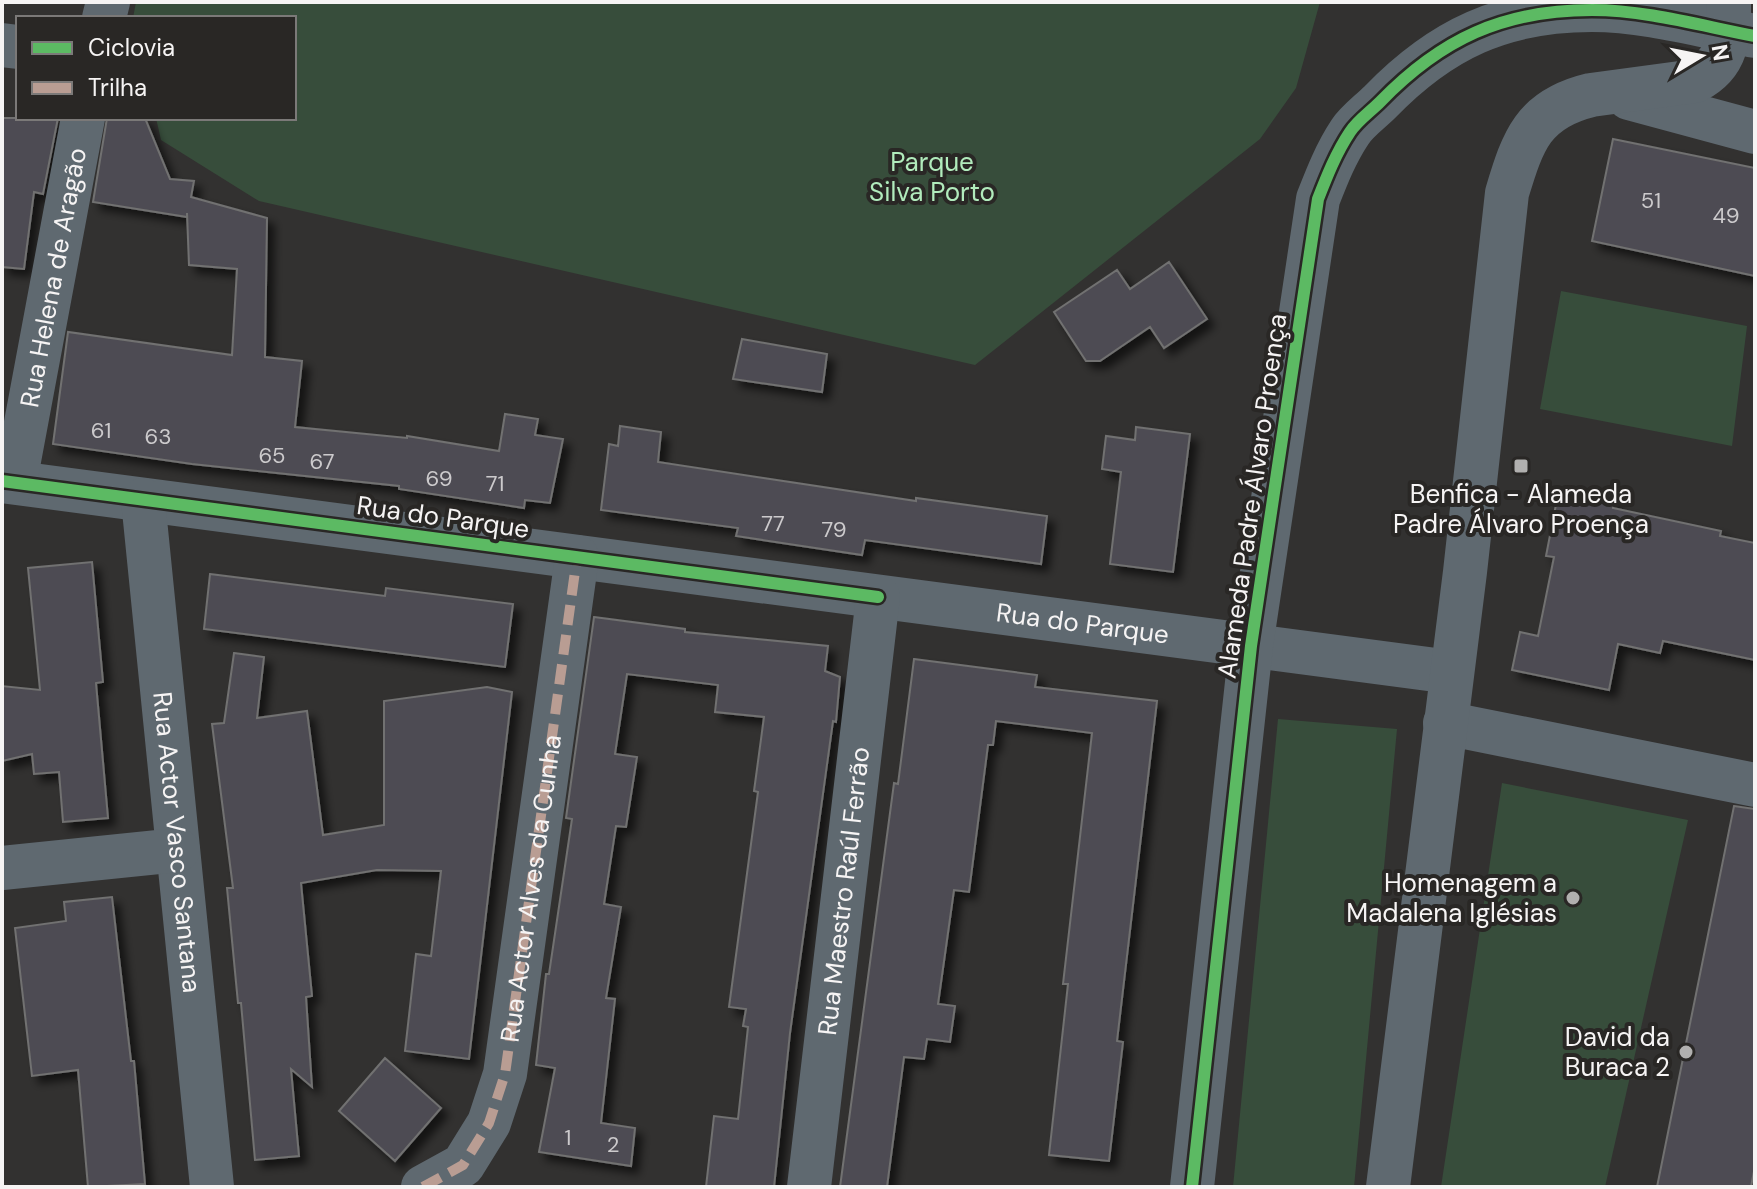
<svg xmlns="http://www.w3.org/2000/svg" width="1757" height="1189" font-family="'DM Sans',sans-serif">
  <style>
    .green { fill: #374d3b }
    .building { fill: #4e4c52; stroke: #717171; stroke-width: 2; filter: url(#shadow) }
    .lines { fill: none; stroke-linecap: round; stroke-linejoin: round }
    .minor { stroke: #5f6970; stroke-width: 44 }
    .quiet { stroke: #b99d93; stroke-width: 10; stroke-dasharray: 20 10; stroke-linecap: butt }
    .cycleway-casing { stroke: #292725; stroke-width: 17 }
    .cycleway { stroke: #5cba63; stroke-width: 12 }
    .poi-dot { fill: #b1b0af; stroke: #292725; stroke-width: 3 }
    .labels { text-anchor: middle; stroke-width: 8; stroke-linejoin: round; paint-order: stroke }
    .number-label { font-size: 22px; fill: #cccacc }
    .park-label { font-size: 26px; fill: #b1ebbc; stroke: #292725 }
    .street-label { font-size: 26px; fill: #f6f4f4; stroke: #292725 }
    .poi-label { font-size: 26px; fill: #f6f4f4; stroke: #292725; text-anchor: end }
  </style>
  <defs>
    <filter id="shadow"><feDropShadow dx="7" dy="7" stdDeviation="4" flood-color="#0009"/></filter>
  </defs>
  <rect width="100%" height="100%" fill="#323130"/>
  <!-- green -->
  <path class="green" d="M136,2H1320L1296,88L1260,139L975,365L259,201L161,140L156,118H294V18H133Z
    M1561,291L1747,326L1732,446L1540,409Z
    M1278,719L1397,729L1354,1187H1233Z
    M1502,783L1688,820L1605,1187H1441Z"/>
  <!-- building -->
  <path class="building" d="M2,118H58L43,194L34,192L24,269L2,267Z
    M107,118H145L170,179L194,181L191,197L267,218L265,357L302,361L295,427L407,438V436L499,451L505,414L538,419L535,435L563,439L550,503L525,500L524,508L399,489V486L192,464L53,444L68,332L232,355L237,269L189,265L187,213V217L93,202Z
    M1613,139L1755,168V276L1592,241Z
    M1169,262L1207,319L1164,348L1150,327L1100,361H1086L1054,312L1117,270L1130,289Z
    M742,339L827,354L822,392L733,379Z
    M620,426L661,432L658,462L916,501V498L1047,516L1041,564L865,540L862,555L736,536L738,528L601,510L609,444L618,446Z
    M1136,427L1190,434L1173,572L1110,564L1121,472L1102,469L1106,436L1135,440Z
    M1559,489L1614,500L1613,508L1721,531L1720,536L1755,543V660L1663,641L1660,653L1618,644L1609,690L1512,670L1520,632L1538,636L1554,557L1546,556Z
    M92,562L103,682L96,683L108,818L63,822L59,772L34,774L32,754L2,761V686L40,690L28,568Z
    M210,574L385,596L386,588L513,604L505,667L204,629Z
    M594,617L685,629V632L828,646L825,671L840,677L836,722L833,721L790,1033L774,1187H706L714,1116L738,1119L748,1027L743,1026L746,1009L729,1007L758,792L754,791L764,717L715,712L718,685L627,674L615,754L637,757L626,827L616,826L604,904L621,907L606,998L615,999L601,1123L635,1128L631,1166L539,1152L555,1068L536,1065L546,974H549L572,819L566,818Z
    M234,653L264,657L257,718L307,711L323,835L384,825V701L487,687L512,692L469,1059L405,1051L416,954L431,956L441,871L377,870L301,883L312,996L306,997L312,1087L291,1069L299,1156L255,1160L241,1003H238L227,888H233L212,724L224,723Z
    M914,659L1037,675L1035,687L1157,701L1117,1041L1123,1042L1109,1161L1049,1155L1068,984H1063L1092,733L996,721L993,745H988L969,892L954,890L938,1004L955,1006L950,1042L927,1039L924,1059L904,1057L887,1187H840L894,783L898,784Z
    M1734,806L1755,809V1166L1751,1187H1657Z
    M112,897L131,1061H134L145,1184L88,1187L78,1070L32,1076L15,928L66,921L64,902Z
    M385,1058L441,1108L395,1161L339,1111Z"/>
  <g class="lines">
    <!-- minor -->
    <g class="minor">
      <path d="M104,18L108,2"/>
      <path d="M2,45L18,47"/>
      <path d="M1629,98L1755,132"/>
      <path id="s1" d="M2,481L1451,672"/>
      <path id="s2" d="M15,482L83,118"/>
      <path id="s3" d="M143,500L212,1187"/>
      <path d="M1445,723L1755,785"/>
      <path d="M2,868L178,850"/>
      <path id="s4" d="M423,1187L463,1165L489,1123L505,1074L577,557"/>
      <path id="s5" d="M809,1187L878,597"/>
      <path d="M1192,1187L1251,646L1318,199C1327,176 1336,153 1350,132C1357,121 1370,112 1380,102C1441,39 1503,10 1592,10C1646,10 1702,26 1755,36"/>
      <path d="M1388,1187L1465,572L1507,193C1523,140 1533,109 1591,95L1695,81C1728,64 1729,38 1729,4"/>
    </g>
    <!-- quiet -->
    <path class="quiet" d="M423,1187L463,1165L489,1123L505,1074L577,557"/>
    <defs>
      <path id="cycleway" d="M2,481L878,597
        M1192,1187L1251,646L1318,199C1327,176 1336,153 1350,132C1357,121 1370,112 1380,102C1441,39 1503,10 1592,10C1646,10 1702,26 1755,36"/>
    </defs>
    <!-- cycleway casing -->
    <use href="#cycleway" class="cycleway-casing"/>
    <!-- cycleway -->
    <use href="#cycleway" class="cycleway"/>
  </g>
  <!-- markers -->
  <g class="poi-dot">
    <rect x="1513" y="458" width="16" height="16" rx="4"/>
    <circle cx="1573" cy="898" r="8"/>
    <circle cx="1686" cy="1052" r="8"/>
  </g>
  <g class="labels">
    <!-- number labels -->
    <g class="number-label">
      <text x="1651" y="208">51</text>
      <text x="1726" y="223">49</text>
      <text x="101" y="438">61</text>
      <text x="158" y="444">63</text>
      <text x="272" y="463">65</text>
      <text x="322" y="469">67</text>
      <text x="439" y="486">69</text>
      <text x="495" y="491">71</text>
      <text x="773" y="531">77</text>
      <text x="834" y="537">79</text>
      <text x="568" y="1145">1</text>
      <text x="613" y="1152">2</text>
    </g>
    <!-- park labels -->
    <g class="park-label">
      <text x="932" y="171">Parque<tspan x="932" dy="30">Silva Porto</tspan></text>
    </g>
    <!-- street labels -->
    <g class="street-label">
      <text dy="9" stroke="none"><textPath href="#s2" startOffset="208">Rua Helena de Aragão</textPath></text>
      <text transform="translate(1252 496) rotate(-82)" y="9">Alameda Padre Álvaro Proença</text>
      <text transform="translate(443 517) rotate(8)" y="9">Rua do Parque</text>
      <text dy="9" stroke="none"><textPath href="#s1" startOffset="1090">Rua do Parque</textPath></text>
      <text dy="9" stroke="none"><textPath href="#s3" startOffset="344">Rua Actor Vasco Santana</textPath></text>
      <text dy="9" stroke="none"><textPath href="#s4" startOffset="334">Rua Actor Alves da Cunha</textPath></text>
      <text dy="9" stroke="none"><textPath href="#s5" startOffset="298">Rua Maestro Raúl Ferrão</textPath></text>
    </g>
    <!-- poi labels -->
    <g class="poi-label">
      <text x="1521" y="503" text-anchor="middle">Benfica - Alameda<tspan x="1521" dy="30">Padre Álvaro Proença</tspan></text>
      <text x="1557" y="892">Homenagem a<tspan x="1557" dy="30">Madalena Iglésias</tspan></text>
      <text x="1670" y="1046">David da<tspan x="1670" dy="30">Buraca 2</tspan></text>
    </g>
  </g>
  <!-- border -->
  <rect width="1757" height="1189" fill="none" stroke="#f6f4f4" stroke-width="8"/>
  <!-- legend -->
  <rect x="16" y="16" width="280" height="104" fill="#292725" stroke="#7b7978" stroke-width="2"/>
  <rect x="32" y="42" width="40" height="12" fill="#5cba63" stroke="#7b7978" stroke-width="2"/>
  <text x="88" y="56" font-size="24" fill="#f6f4f4">Ciclovia</text>
  <rect x="32" y="82" width="40" height="12" fill="#b99d93" stroke="#7b7978" stroke-width="2"/>
  <text x="88" y="96" font-size="24" fill="#f6f4f4">Trilha</text>
  <!-- north arrow -->
  <g transform="translate(1701 56) rotate(80)" stroke="#292725" stroke-width="6" paint-order="stroke">
  <path d="M0-6L14 30L0 20L-14 30Z" fill="#f6f4f4"/>
  <text y="-12" font-size="22" font-weight="bold" text-anchor="middle" fill="#f6f4f4">N</text>
  </g>
</svg>
